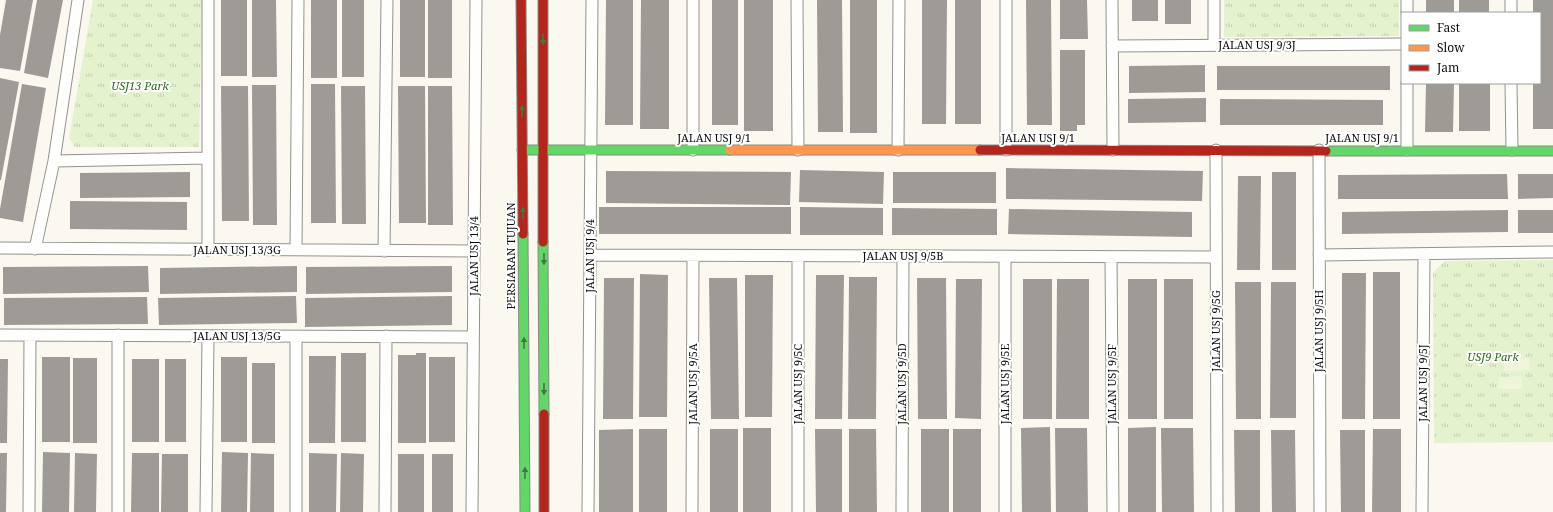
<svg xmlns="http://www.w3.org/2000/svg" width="1553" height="512" font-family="'Noto Serif',serif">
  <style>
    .park { fill: url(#park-tufts) }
    .pitch { fill: #eef5d8 }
    .building { fill: #9e9a96 }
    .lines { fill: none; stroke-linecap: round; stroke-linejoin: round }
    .street-casing { stroke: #94928f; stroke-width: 13 }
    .fast-casing { stroke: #8a8985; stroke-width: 11 }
    .slow-casing { stroke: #8a8985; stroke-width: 11 }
    .jam-casing { stroke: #8a8985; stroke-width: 11 }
    .street { stroke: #fefefd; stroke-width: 11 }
    .fast { stroke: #63d668; stroke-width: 9 }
    .slow { stroke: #ff974d; stroke-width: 9 }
    .jam { stroke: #b3261e; stroke-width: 9 }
    .oneway { fill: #3c7b3f }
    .labels { text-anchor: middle; stroke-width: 4; stroke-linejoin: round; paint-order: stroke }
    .street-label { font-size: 11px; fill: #0c0c0c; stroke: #fff }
    .park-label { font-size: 11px; font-style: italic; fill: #296a17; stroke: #fff }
  </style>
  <defs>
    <pattern id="park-tufts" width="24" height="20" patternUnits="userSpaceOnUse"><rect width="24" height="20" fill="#e4f2ce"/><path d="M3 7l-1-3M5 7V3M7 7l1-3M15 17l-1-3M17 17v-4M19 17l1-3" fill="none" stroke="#c2ceb0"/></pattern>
  </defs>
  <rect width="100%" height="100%" fill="#fbf8f0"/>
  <!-- park -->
  <path class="park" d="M93,0H202L199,147H75L69,138Z
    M1224,0H1399V36L1224,37Z
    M1553,260V442L1434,443L1433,273L1444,261Z"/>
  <!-- pitch -->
  <path class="pitch" d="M1504,358H1529L1530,370L1504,371Z
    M1522,376V389H1498V377Z"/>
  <!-- building -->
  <path class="building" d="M6,0H33L20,71L0,68V35Z
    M37,0H63L48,78L24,73Z
    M221,0H247V76H221Z
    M252,0H276L277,77H252Z
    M311,0H337V78H311Z
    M342,0H364V77H342Z
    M400,0H425V77H400Z
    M428,0H452V78H428Z
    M606,0H633V125H605Z
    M641,0H669V129H640Z
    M712,0H738V125H712Z
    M744,0H773V131H744Z
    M817,0H842L843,132H818Z
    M850,0H877V133H850Z
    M922,0H947L946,124H922Z
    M955,0H981V124H955Z
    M1026,0H1051L1052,125H1027Z
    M1060,0H1087L1088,39H1060Z
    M1132,0H1158V21H1132Z
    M1165,0H1191V24H1165Z
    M1426,0H1454V13H1426Z
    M1459,0H1489V13H1459Z
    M1533,0H1553V129H1533V83H1540V13H1533Z
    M1060,50H1085V125H1077V131H1060Z
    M1205,65V92L1129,93V66Z
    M1217,66H1390V90H1217Z
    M0,78L19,82L1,180H0Z
    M1426,83H1454L1453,132H1425Z
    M1459,83H1490V131H1459Z
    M22,84L46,88L23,222L0,218V209Z
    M311,84H335L336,223H311Z
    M252,85H276L277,225H253Z
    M221,86H248L249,221H222Z
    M341,86H365L366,224H342Z
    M398,86H425L426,223H399Z
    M428,86H452L453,225H428Z
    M1206,98V122L1128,123V99Z
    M1220,99L1383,100V125H1220Z
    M1006,168L1203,171L1202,201L1006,199Z
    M800,170L884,172L883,204L799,202Z
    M606,171L791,172L790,205L606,203Z
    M190,172V197L80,198V173Z
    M893,172H996V203H893Z
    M1272,172H1296V270H1272Z
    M1507,174L1508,199H1338V175Z
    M1518,174H1553V198L1518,199Z
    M1238,176H1261L1260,270H1237Z
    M70,201L187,202V230L70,229Z
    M599,207H791V234H599Z
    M800,207L883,208V235H800Z
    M892,208L997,209V235H892Z
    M1009,209L1192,212V237L1008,234Z
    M1508,210V232L1342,234V212Z
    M1518,210H1553V233H1518Z
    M148,266L149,292L3,294V267Z
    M297,266V292L160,294V268Z
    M452,266V292L306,294V267Z
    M1373,272H1400V419H1373Z
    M1342,273H1366L1365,419H1342Z
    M640,274L668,275L667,417H639Z
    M745,275H773L772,417H745Z
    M816,275H844L842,419H815Z
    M849,277H877L876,419H848Z
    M604,278H634L633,419H603Z
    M709,278H737L739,419H711Z
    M917,278H946L947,419H918Z
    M956,279H982L981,419L955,418Z
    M1023,279H1052V419H1023Z
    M1057,279H1089V419H1056Z
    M1128,279H1157V419H1128Z
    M1164,279H1193V419H1164Z
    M1235,282H1261V419H1236Z
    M1271,282H1296V418H1270Z
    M296,296L297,323L159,325L158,298Z
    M452,296V325L305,327V298Z
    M147,297L148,324L4,325V298Z
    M341,353H366V442H341Z
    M416,353H426V443H398V355H416Z
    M309,356H336L335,443H309Z
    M42,357H70V442H42Z
    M221,357H247V442H221Z
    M429,357H455V442H429Z
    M73,358H97V443H73Z
    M0,359H8L7,443H0Z
    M132,359H159V442H132Z
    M165,359H186V442H165Z
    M252,363H275V443H252Z
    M1050,427L1051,512H1022L1021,428Z
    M1156,427V512H1128V428Z
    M743,428H771V512H743Z
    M1055,428H1087L1088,512H1056Z
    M1161,428H1193L1194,512H1162Z
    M633,429V512H599V430Z
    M639,429H667V512H639Z
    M710,429H738V512H710Z
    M815,429H842V512H816Z
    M849,429H876L877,512H849Z
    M921,429H949V512H921Z
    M953,429H981V512H953Z
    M1373,429H1401V512H1372Z
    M1234,430H1260V512H1235Z
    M1271,430H1295L1296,512H1272Z
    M1340,430H1365V512H1341Z
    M43,452L70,453L69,512H42Z
    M222,452L248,453L247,512H221Z
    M0,453H7L6,512H0Z
    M75,453L97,454L96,512H74Z
    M132,453H159V512H131Z
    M251,453L274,454V512H250Z
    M309,453L337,454L336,512H309Z
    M341,453L364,454L363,512H340Z
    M162,454H188V512H161Z
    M398,454H424V512H398Z
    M432,454H453V512H432Z"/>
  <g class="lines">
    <defs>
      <path id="street" d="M797,0L798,150
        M1112,0L1113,150
        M1214,0V45
        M1407,0V13
        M1511,0V13
        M1112,46L1402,44
        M1407,83V150
        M1511,83L1512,150
        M693,150V0
        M898,150L899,0
        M1006,150V0
        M1216,150L1217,512
        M1319,150L1320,512
        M54,161L208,158
        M0,248L474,251
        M35,249L54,161L78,0
        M208,250V0
        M296,250L298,0
        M384,251L387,0
        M590,255L1216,257
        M1319,255L1553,252
        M1005,256V512
        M1111,257L1113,512
        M0,335L473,337
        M29,512L30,335
        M118,512V335
        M206,512L208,336
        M296,512V336
        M385,512L386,336
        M472,512L476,0
        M588,512L592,0
        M692,512L693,256
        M798,512V256
        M902,512L903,256
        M1422,512L1424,254"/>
      <path id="fast" d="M522,150H730
        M1326,151H1553
        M523,234L525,512
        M543,242L544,414"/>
      <path id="slow" d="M730,150H980"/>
      <path id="jam" d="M521,0L523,234
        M543,0V242
        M980,150L1326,151
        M544,414V512"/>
    </defs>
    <!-- street casing -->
    <use href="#street" class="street-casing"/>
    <!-- fast casing -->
    <use href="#fast" class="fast-casing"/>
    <!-- slow casing -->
    <use href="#slow" class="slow-casing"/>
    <!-- jam casing -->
    <use href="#jam" class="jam-casing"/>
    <!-- street -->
    <use href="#street" class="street"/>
    <!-- fast -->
    <use href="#fast" class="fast"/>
    <!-- slow -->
    <use href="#slow" class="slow"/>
    <!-- jam -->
    <use href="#jam" class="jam"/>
  </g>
  <!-- one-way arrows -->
  <defs><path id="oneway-solid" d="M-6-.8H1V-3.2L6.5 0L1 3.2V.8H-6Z"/></defs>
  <g class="oneway">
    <use href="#oneway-solid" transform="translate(543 39) rotate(90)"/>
    <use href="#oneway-solid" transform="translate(522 111) rotate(-90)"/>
    <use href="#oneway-solid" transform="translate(523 213) rotate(-90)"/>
    <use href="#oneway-solid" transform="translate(544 259) rotate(90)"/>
    <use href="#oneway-solid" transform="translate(524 343) rotate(-90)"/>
    <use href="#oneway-solid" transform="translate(544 389) rotate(90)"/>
    <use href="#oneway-solid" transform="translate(525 473) rotate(-90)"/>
  </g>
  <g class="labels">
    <!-- street labels -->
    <g class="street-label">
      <text x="1257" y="49">JALAN USJ 9/3J</text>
      <text x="714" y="142">JALAN USJ 9/1</text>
      <text x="1038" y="142">JALAN USJ 9/1</text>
      <text x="1362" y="142">JALAN USJ 9/1</text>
      <text x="237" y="254">JALAN USJ 13/3G</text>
      <text transform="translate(474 256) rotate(-90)" y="4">JALAN USJ 13/4</text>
      <text transform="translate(511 256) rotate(-90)" y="4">PERSIARAN TUJUAN</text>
      <text transform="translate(590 256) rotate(-90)" y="4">JALAN USJ 9/4</text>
      <text x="903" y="260">JALAN USJ 9/5B</text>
      <text transform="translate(1216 331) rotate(-90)" y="4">JALAN USJ 9/5G</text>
      <text transform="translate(1319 331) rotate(-90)" y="4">JALAN USJ 9/5H</text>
      <text x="237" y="340">JALAN USJ 13/5G</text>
      <text transform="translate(1423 383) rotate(-90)" y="4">JALAN USJ 9/5J</text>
      <text transform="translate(693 384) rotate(-90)" y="4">JALAN USJ 9/5A</text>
      <text transform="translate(798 384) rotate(-90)" y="4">JALAN USJ 9/5C</text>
      <text transform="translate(902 384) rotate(-90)" y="4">JALAN USJ 9/5D</text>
      <text transform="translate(1005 384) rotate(-90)" y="4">JALAN USJ 9/5E</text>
      <text transform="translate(1112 384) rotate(-90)" y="4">JALAN USJ 9/5F</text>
    </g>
    <!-- park labels -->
    <g class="park-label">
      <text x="140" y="90">USJ13 Park</text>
      <text x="1493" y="361">USJ9 Park</text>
    </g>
  </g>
  <!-- legend -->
  <rect x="1401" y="12" width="140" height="72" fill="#ffffff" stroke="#9e9e9e"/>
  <rect x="1409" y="25" width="20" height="6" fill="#63d668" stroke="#9e9e9e"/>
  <text x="1437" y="32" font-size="12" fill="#0c0c0c">Fast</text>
  <rect x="1409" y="45" width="20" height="6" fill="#ff974d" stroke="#9e9e9e"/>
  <text x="1437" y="52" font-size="12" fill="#0c0c0c">Slow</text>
  <rect x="1409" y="65" width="20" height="6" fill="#b3261e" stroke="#9e9e9e"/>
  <text x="1437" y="72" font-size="12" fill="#0c0c0c">Jam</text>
</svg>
